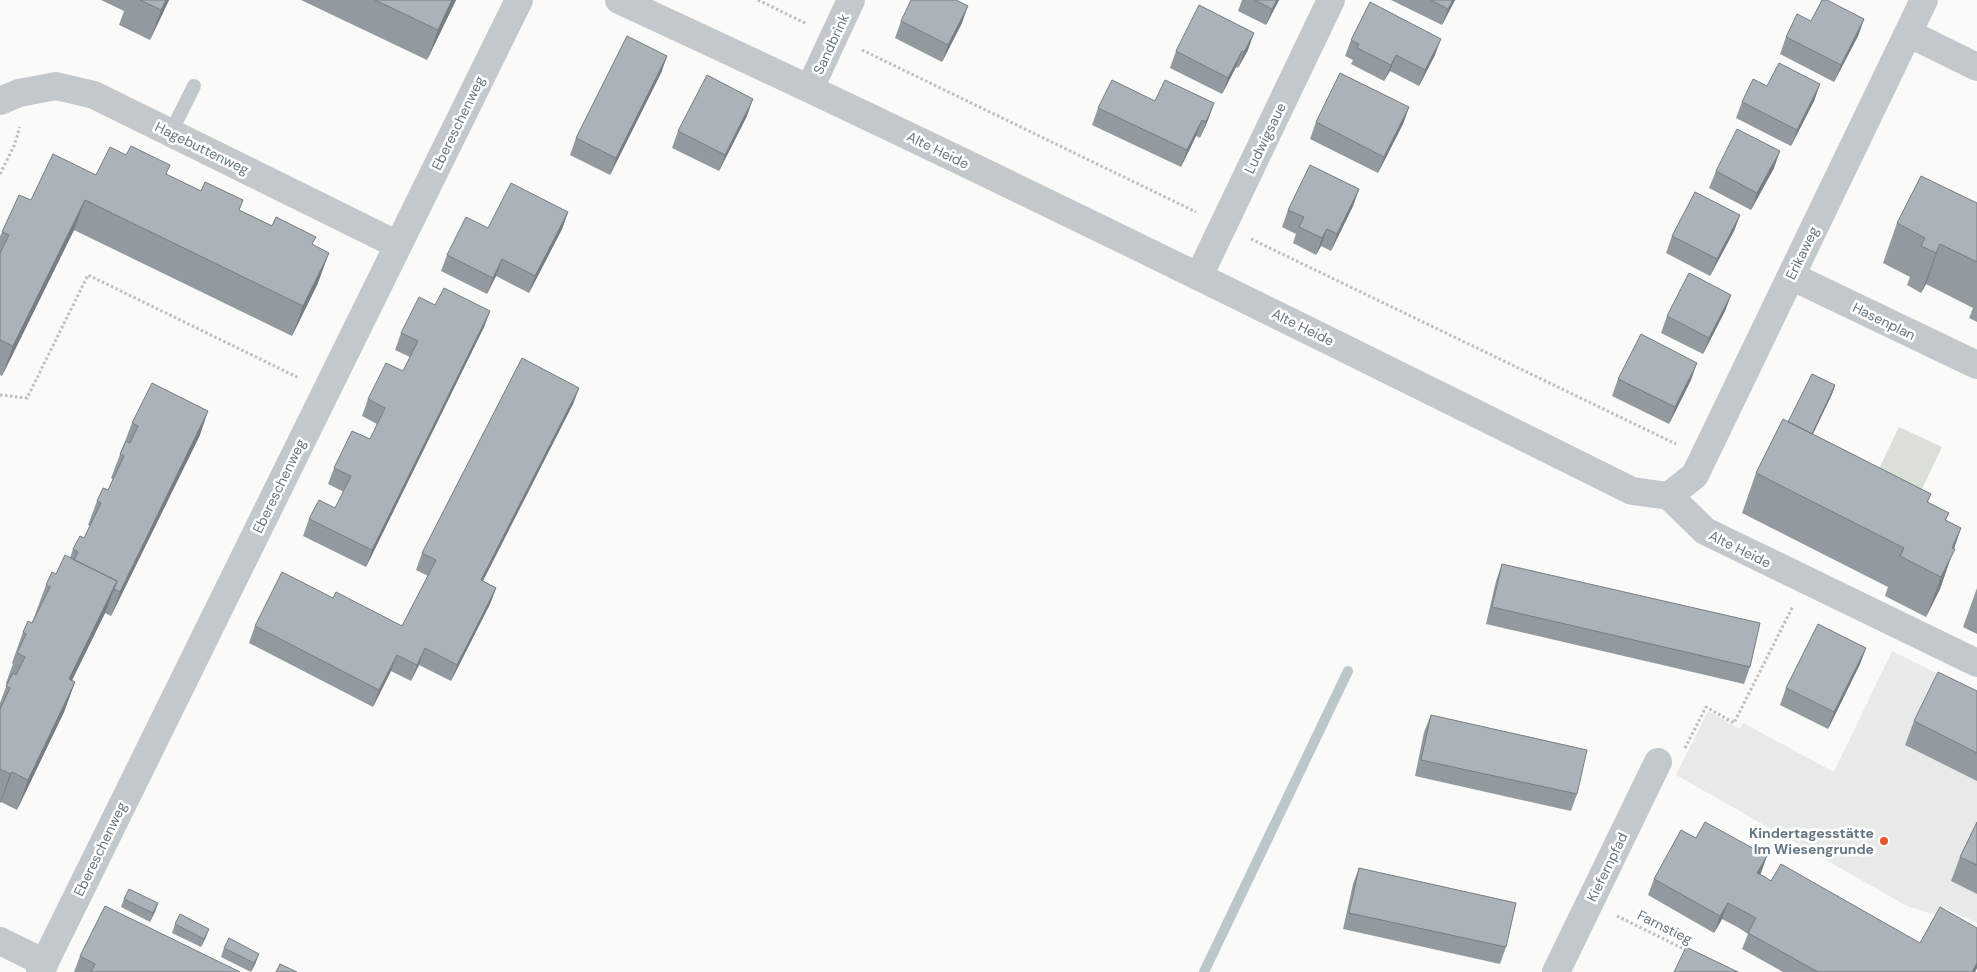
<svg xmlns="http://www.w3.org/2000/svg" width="1977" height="972" font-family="'DM Sans',sans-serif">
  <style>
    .built { fill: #e8e9e9 }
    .green { fill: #dadfd7 }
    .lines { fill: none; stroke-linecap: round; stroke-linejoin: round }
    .stream { stroke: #bbc7cb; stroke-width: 10 }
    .path { stroke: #bbbfc2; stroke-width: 3; stroke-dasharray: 2.5 2.5; stroke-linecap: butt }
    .lane { stroke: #c3c8cc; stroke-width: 14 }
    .street { stroke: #c3c8cc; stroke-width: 28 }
    .wall { fill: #929a9f }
    .shaded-wall { fill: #777d82 }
    .building { fill: #aab3b9; stroke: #777d82 }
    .poi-dot { fill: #e4572e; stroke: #fff; stroke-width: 2 }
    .labels { text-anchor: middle; stroke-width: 5; stroke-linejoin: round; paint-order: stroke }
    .street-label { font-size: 14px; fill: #657683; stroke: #fff }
    .poi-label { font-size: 14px; font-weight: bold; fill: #657683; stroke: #fff; text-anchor: end }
  </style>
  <rect width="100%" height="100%" fill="#fafaf8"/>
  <!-- built -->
  <path class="built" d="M1892,651L1977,693V923L1943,907L1938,916L1907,906L1676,775L1708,711L1740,729L1743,723L1834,772Z"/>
  <!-- green -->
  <path class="green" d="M1899,427L1942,447L1922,489L1879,469Z"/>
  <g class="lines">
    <!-- stream -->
    <path class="stream" d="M1204,972L1348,671"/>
    <!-- path -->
    <path class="path" d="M758,0L807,24
      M862,50L1196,212
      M0,174L14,146L20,127
      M1251,239L1676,444
      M0,395L27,398L88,275L299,378
      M1685,748L1706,707L1734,723L1793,606
      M1617,916L1688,951"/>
    <!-- lane -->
    <path class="lane" d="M171,132L194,86"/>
    <!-- street -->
    <path class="street" d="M619,0C960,157 1296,324 1632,491L1669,496L1705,531L1977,663
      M1908,33L1977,67
      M810,88L851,0
      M0,101L19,93L56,86L94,95L398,245
      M1199,276L1331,0
      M1791,276L1977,365
      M1669,496L1695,475L1924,0
      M0,941L45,963
      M40,972L519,0
      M1556,972L1658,762"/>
  </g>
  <!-- wall -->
  <path class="wall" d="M101,0H169L150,40L119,25L124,11Z
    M301,0H456L427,60Z
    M1242,0H1279L1266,25L1238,11Z
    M1391,0H1455L1442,25Z
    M1864,19L1858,36L1834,82L1780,54L1786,37Z
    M901,21L962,23L942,62L895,38Z
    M1351,40L1435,55L1419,86L1390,71L1384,81L1351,64L1353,60L1345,56Z
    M1248,50L1238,68L1236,67L1222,94L1170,68L1176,51Z
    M667,56L661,73L610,175L570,155L576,138Z
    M1820,84L1814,101L1791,146L1736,118L1742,102L1767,86Z
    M1155,101L1214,103L1208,120L1200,138L1196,136L1181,167L1092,125L1098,108Z
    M1409,107L1403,124L1378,173L1310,139L1316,122Z
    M747,116L719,171L672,148L678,131Z
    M1774,168L1751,210L1709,188L1716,171Z
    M166,174L201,191L243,200L239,210L313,245L318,283L292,336L74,230L2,376L0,375V236L2,232L31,200L96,175Z
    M1359,189L1353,206L1331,251L1321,246L1316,255L1293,243L1296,234L1282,227L1288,210Z
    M1977,203V322L1969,318L1973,308L1926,284L1921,293L1907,285L1910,277L1883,263L1897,223Z
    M568,212L562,229L529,293L496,276L487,294L441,271L447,255L488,228Z
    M1740,215L1734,231L1710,276L1666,253L1672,236Z
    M1731,295L1725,311L1703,354L1661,333L1667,316Z
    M435,305L490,311L484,327L366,567L303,536L309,519L335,508L344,492L328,484L334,468L370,439L377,424L362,416L368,399L403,371L410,357L395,350L401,333Z
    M1618,379L1691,380L1669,424L1612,396Z
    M1835,385L1832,394L1813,434L1931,494L1928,502L1949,513L1946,520L1961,528L1940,589L1926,617L1885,596L1888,587L1742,513L1756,473L1788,422Z
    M579,388L573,404L483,581L496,588L490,604L451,681L419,665L411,681L391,671L373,707L249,643L255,626L333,598L402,626L428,576L416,570L422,553Z
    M132,423L200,435L111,616L105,613L72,680L75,682L64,712L17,810L1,802L0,803V703L7,684L6,683L13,664L12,663L23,632L32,623L46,585L70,558L73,549L84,538L90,526L88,525L97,501L108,490L113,479L111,478Z
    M1502,564L1750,667L1744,684L1486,624L1496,581Z
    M1977,588V634L1963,627Z
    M1866,648L1860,664L1828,729L1780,705L1786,688Z
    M1977,691V781L1905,745L1914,721Z
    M1431,715L1577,794L1571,811L1415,776L1424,732Z
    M1977,822V894L1951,881L1960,857Z
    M1359,868L1506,947L1500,964L1343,929L1353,884Z
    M1761,873L1760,874L1771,881L1920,943L1977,928V968L1975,972H1783L1742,949L1748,934L1739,928L1722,919L1714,933L1648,895L1654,879Z
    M124,899L158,903L150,922L121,907Z
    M175,924L206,937L201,947L172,933Z
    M224,948L256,962L251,972L221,957Z
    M80,956L240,972H74Z"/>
  <!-- shaded-wall -->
  <path class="shaded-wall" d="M166,0H169L150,40L161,10Z
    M452,0H456L427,60L438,30Z
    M1277,0H1279L1266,25L1272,9Z
    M1453,0H1455L1442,25L1448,9Z
    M968,6L962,23L942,62L948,45Z
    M1864,19L1858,36L1834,82L1841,65Z
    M1254,33L1248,50L1238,68L1244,52Z
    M1441,39L1435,55L1419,86L1425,70Z
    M1242,51L1236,67L1222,94L1228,78Z
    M1396,55L1390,71L1384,81L1391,65Z
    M667,56L661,73L610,175L616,158Z
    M1820,84L1814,101L1791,146L1797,130Z
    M753,99L747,116L719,171L725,155Z
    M1214,103L1208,120L1200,138L1206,122Z
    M1409,107L1403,124L1378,173L1384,157Z
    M1202,120L1196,136L1181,167L1187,150Z
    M1780,151L1774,168L1751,210L1757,193Z
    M1359,189L1353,206L1331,251L1337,234Z
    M85,200L74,230L2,376L13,346Z
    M568,212L562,229L529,293L535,276Z
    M1740,215L1734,231L1710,276L1717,259Z
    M1327,229L1321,246L1316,255L1322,238Z
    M1940,244L1926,284L1921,293L1936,253Z
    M329,253L318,283L292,336L303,306Z
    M502,259L496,276L487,294L493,278Z
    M1731,295L1725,311L1703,354L1709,338Z
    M490,311L484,327L366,567L372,550Z
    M1697,363L1691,380L1669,424L1675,407Z
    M1835,385L1832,394L1801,459L1804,451Z
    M579,388L573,404L475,596L481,580Z
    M208,411L200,435L111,616L120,592Z
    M1961,528L1940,589L1926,617L1952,548Z
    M117,581L105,613L58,709L69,679Z
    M496,588L490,604L451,681L457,665Z
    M425,648L419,665L411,681L417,665Z
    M1866,648L1860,664L1828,729L1834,712Z
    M397,655L391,671L373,707L379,690Z
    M75,682L64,712L17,810L28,780Z
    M12,772L1,802L0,803L10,774Z
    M1767,856L1761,873L1751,889L1757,873Z
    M158,903L155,912L150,922L153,913Z
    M1728,903L1722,919L1714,933L1720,916Z
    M209,929L206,937L201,947L204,939Z
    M259,954L256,962L251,972L254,963Z
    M1977,963V968L1975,972H1972Z"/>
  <!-- building -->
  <path class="building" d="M140,0H166L161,10Z
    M375,0H452L438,30Z
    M911,0H956L968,6L948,45L901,21Z
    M1255,0H1277L1272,9Z
    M1431,0H1453L1448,9Z
    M1822,0H1827L1864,19L1841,65L1786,37L1797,14L1811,21Z
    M1370,2L1441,39L1425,70L1396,55L1391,65L1357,48L1359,44L1351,40Z
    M1199,5L1254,33L1244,52L1242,51L1228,78L1176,51Z
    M627,36L667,56L616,158L576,138Z
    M1779,63L1820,84L1797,130L1742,102L1753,79L1767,86Z
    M1340,73L1409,107L1384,157L1316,122Z
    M707,75L753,99L725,155L678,131Z
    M1112,80L1155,101L1165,80L1214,103L1206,122L1202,120L1187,150L1098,108Z
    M1737,129L1780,151L1757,193L1716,171Z
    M131,146L170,165L166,174L201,191L205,182L243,200L239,210L272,226L276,217L316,237L312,244L329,253L303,306L85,200L13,346L0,340V253L9,235L2,232L19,195L31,200L53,154L96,175L110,147L126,155Z
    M1310,165L1359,189L1337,234L1327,229L1322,238L1299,227L1304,217L1288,210Z
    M1921,176L1977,203V262L1940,244L1936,253L1921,246L1925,238L1897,223Z
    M511,183L568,212L535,276L502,259L493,278L447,255L466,217L488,228Z
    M1695,192L1740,215L1717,259L1672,236Z
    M1689,273L1731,295L1709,338L1667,316Z
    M444,288L490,311L372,550L309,519L319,500L335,508L351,476L334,468L352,431L370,439L385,408L368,399L386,363L403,371L418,341L401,333L419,297L435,305Z
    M1641,334L1697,363L1675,407L1618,379Z
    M522,358L579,388L481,580L496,588L457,665L425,648L417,665L397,655L379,690L255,626L282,572L333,598L336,592L402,626L436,560L422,553Z
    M1812,374L1835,385L1812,434L1788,422Z
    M152,383L208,411L120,592L114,589L117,581L74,560L78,552L73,549L80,536L84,538L101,503L97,501L103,488L108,490L124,456L120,454L126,441L130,443L138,426L132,423Z
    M1783,419L1931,494L1927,502L1949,513L1945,520L1961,528L1952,548L1955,549L1941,577L1900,556L1904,548L1756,473Z
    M65,555L117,581L69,679L75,682L28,780L12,772L10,774L0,769V709L10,688L6,686L13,673L16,675L25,657L17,653L26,634L23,632L28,621L32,623L50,587L46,585L52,572L56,574Z
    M1502,564L1760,623L1750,667L1492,607Z
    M1818,624L1866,648L1834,712L1786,688Z
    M1938,672L1977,691V753L1914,721Z
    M1431,715L1587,750L1577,794L1421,760Z
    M1705,822L1767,856L1757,873L1765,877L1771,881L1781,864L1920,943L1940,907L1977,928V963L1972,972H1818L1748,933L1756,918L1745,912L1728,903L1720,916L1654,879L1681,830L1696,838Z
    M1977,822V865L1960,857Z
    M1359,868L1516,903L1506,947L1349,913Z
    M129,889L158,903L153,913L124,899Z
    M105,906L240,972H91L95,964L80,956Z
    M180,914L209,929L204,939L175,924Z
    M229,938L259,954L254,963L224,948Z
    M1686,947L1738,972H1674Z
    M280,964L297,972H276Z"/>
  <!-- markers -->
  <circle class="poi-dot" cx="1884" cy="841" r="5"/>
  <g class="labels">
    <!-- street labels -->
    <g class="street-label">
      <text transform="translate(831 44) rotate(-65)" y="5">Sandbrink</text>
      <text transform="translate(458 123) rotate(-64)" y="5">Ebereschenweg</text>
      <text transform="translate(1265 138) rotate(-64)" y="5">Ludwigsaue</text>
      <text transform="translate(202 148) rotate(26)" y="5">Hagebuttenweg</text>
      <text transform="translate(938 150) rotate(26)" y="5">Alte Heide</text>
      <text transform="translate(1802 253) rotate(-64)" y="5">Erikaweg</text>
      <text transform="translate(1884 321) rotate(26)" y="5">Hasenplan</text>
      <text transform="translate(1303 327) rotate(26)" y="5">Alte Heide</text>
      <text transform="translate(279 486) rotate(-64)" y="5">Ebereschenweg</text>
      <text transform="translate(1740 549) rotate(26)" y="5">Alte Heide</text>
      <text transform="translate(100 849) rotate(-64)" y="5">Ebereschenweg</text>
      <text transform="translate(1607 867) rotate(-64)" y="5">Kiefernpfad</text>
      <text transform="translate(1665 927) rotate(26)" y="5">Farnstieg</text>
    </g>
    <!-- poi labels -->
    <g class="poi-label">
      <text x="1874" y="838">Kindertagesstätte<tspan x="1874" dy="16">Im Wiesengrunde</tspan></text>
    </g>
  </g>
</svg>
